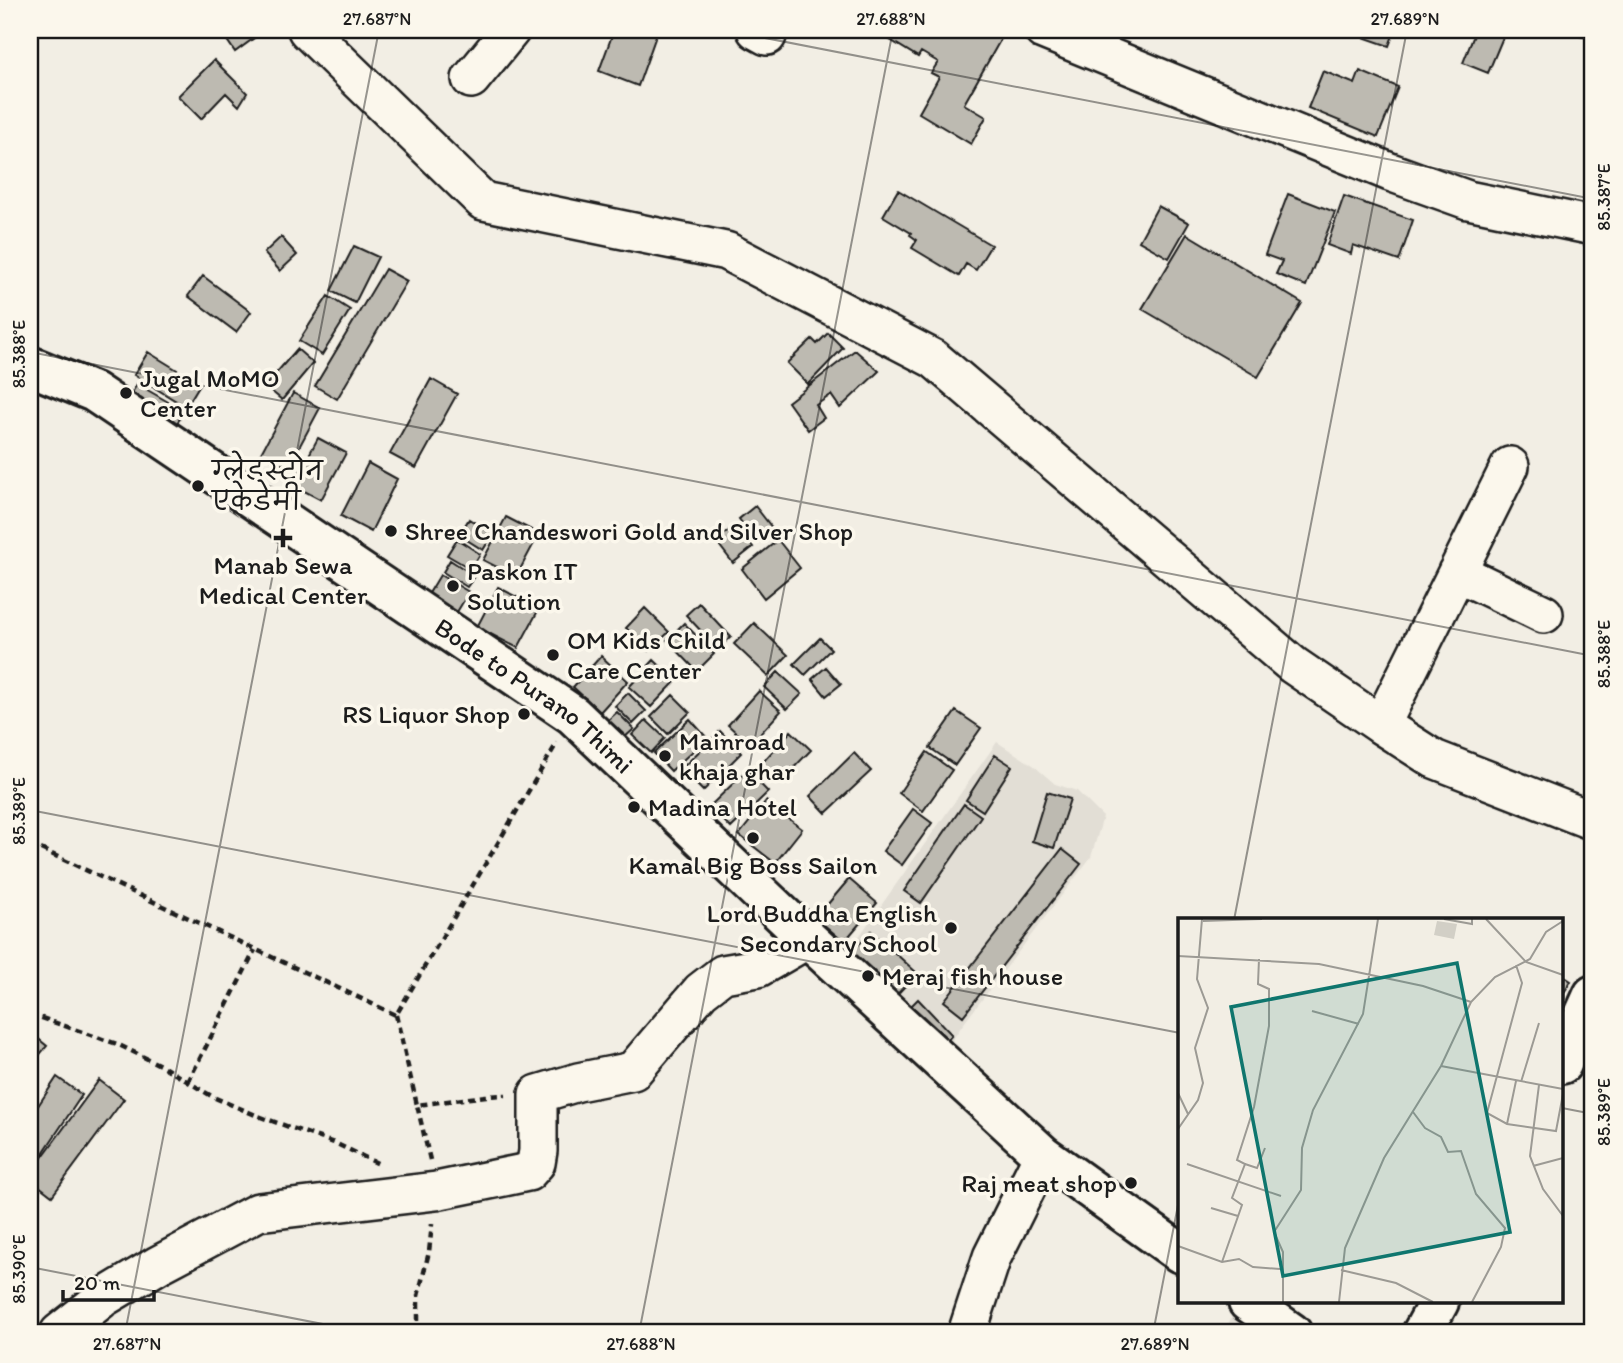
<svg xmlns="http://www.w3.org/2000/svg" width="1623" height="1363" font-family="Itim,'Playpen Sans Deva',sans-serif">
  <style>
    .built { fill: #e2ded5 }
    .building { fill: #bdbab1; stroke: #1c1c1c; stroke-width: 2 }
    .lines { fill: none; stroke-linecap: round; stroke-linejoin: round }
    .minor-casing { stroke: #1c1c1c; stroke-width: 42 }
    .major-casing { stroke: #1c1c1c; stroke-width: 44 }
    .path { stroke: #1c1c1c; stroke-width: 4.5; stroke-dasharray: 7 5; stroke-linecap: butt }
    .minor { stroke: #fbf7ec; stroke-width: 37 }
    .major { stroke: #fbf7ec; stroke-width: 38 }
    .ticks { fill: none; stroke: #1c1c1c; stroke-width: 2; stroke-opacity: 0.45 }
    .poi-dot { fill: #1c1c1c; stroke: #fbf7ec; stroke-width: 2.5 }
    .labels { text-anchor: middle; stroke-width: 7; stroke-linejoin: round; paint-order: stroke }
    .poi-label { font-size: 26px; fill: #1c1c1c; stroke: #fbf7ec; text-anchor: start }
    .street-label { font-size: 26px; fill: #1c1c1c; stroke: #fbf7ec }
    .inset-road { fill: none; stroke: #9c9a94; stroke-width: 2 }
    .view { fill: #0f766e; fill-opacity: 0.15; stroke: #0f766e; stroke-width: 3.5 }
    .inset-edge { fill: none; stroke: #1c1c1c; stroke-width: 3.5 }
    .neatline { fill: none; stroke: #1c1c1c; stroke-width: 2.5 }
    .ticks-label { font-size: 18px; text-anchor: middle; fill: #1c1c1c }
  </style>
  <rect width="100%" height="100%" fill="#f2eee4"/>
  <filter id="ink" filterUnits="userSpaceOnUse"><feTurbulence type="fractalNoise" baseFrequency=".0143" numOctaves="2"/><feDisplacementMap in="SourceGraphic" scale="14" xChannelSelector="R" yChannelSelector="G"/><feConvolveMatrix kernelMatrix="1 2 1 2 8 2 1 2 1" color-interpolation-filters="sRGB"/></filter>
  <g filter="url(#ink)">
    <!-- built -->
    <path class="built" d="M997,742L1033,765L1055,784L1077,791L1103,817L1091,857L961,1027L940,1059L841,962Z
      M1238,1306L1266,1333H1223Z"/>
    <!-- building -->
    <path class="building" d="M220,30H265L235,52Z
      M614,30H658L638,86L599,71Z
      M884,30H1006L964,104L986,117L971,144L919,113L939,77L931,73L938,62L921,52L918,57L887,38L889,33Z
      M1359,30H1395L1389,46L1357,35Z
      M1476,30H1506L1488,73L1463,63Z
      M1552,30H1593V39Z
      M214,60L247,93L239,106L226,93L201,119L178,96Z
      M1323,71L1355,84L1360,71L1398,87L1378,137L1308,108Z
      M898,190L991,245L976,270L966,264L959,276L912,248L917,240L910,235L911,233L883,216Z
      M1288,194L1335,212L1306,286L1276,274L1282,261L1265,255Z
      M1344,196L1413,220L1399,261L1353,245L1351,254L1327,245Z
      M1158,206L1189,223L1169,258L1139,241Z
      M1187,234L1302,303L1258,377L1142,309Z
      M281,237L297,255L280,271L264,253Z
      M354,246L378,257L355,303L331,291Z
      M385,269L407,281L337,399L315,386Z
      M203,276L251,312L236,332L188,296Z
      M328,296L350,310L322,355L299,341Z
      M828,333L843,348L808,384L787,363L812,339L817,344Z
      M297,349L313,363L282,400L265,386Z
      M855,350L879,371L840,408L831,395L816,405L824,418L808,430L788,402Z
      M148,352L200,384L186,407L134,375Z
      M431,379L457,394L416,468L390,454Z
      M137,384L184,411L171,434L124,407Z
      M293,393L320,408L288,468L261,453Z
      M318,438L346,453L321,500L293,485Z
      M368,463L397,479L371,532L341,516Z
      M755,506L773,529L757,542L739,519Z
      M506,517L539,534L516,577L483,560Z
      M469,519L493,534L483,550L459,535Z
      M736,525L753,547L733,563L716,541Z
      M457,539L480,554L471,569L447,555Z
      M778,540L800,568L764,598L742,569Z
      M450,560L475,576L467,587L443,572Z
      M440,575L469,592L457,612L428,595Z
      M498,587L539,609L518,648L477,627Z
      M699,603L731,637L718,649L686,615Z
      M645,608L669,632L649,651L626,628Z
      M684,623L714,654L697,671L667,640Z
      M754,623L788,655L768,676L734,644Z
      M820,638L831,649L805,675L794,664Z
      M601,656L628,681L600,712L573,687Z
      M654,660L676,681L651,707L629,687Z
      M826,667L841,684L826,696L812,679Z
      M778,672L802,694L787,709L764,687Z
      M759,691L781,711L750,745L728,725Z
      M628,693L646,711L633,724L615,706Z
      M673,695L690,712L668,734L651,717Z
      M956,711L981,728L955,765L930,748Z
      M617,712L634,729L624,738L607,721Z
      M690,719L707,738L671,771L654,753Z
      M646,720L665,738L651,753L632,735Z
      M720,731L741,753L703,791L681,769Z
      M791,731L811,750L780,782L761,764Z
      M927,752L952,770L923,811L899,793Z
      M854,753L871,771L826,813L810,796Z
      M995,755L1012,766L983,811L966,800Z
      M747,770L768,792L731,828L710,806Z
      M1047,792L1070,799L1054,848L1032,841Z
      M766,801L802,829L775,863L739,835Z
      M964,804L981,816L921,903L904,891Z
      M913,809L932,823L902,865L883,851Z
      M1062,849L1081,864L963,1016L944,1001Z
      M849,879L877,903L844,942L816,918Z
      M871,931L917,973L891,1001L845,959Z
      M1562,975L1571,981L1562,996Z
      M918,999L952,1035L939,1050L904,1013Z
      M30,1032L47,1046L30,1066Z
      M57,1077L82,1095L41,1156L30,1149V1118Z
      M99,1080L124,1099L52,1196L30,1179V1174Z"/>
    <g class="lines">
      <defs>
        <path id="minor" d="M307,30L483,201L726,251L934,359L1293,665L1381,725L1434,759L1593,821
          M756,30L767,36
          M1043,30L1390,172L1468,200L1593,226
          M471,79L511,30
          M1457,572L1544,614
          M1381,725L1510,466
          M59,1333L103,1298L158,1265L258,1212L436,1191L528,1172L536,1163L538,1151V1094L578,1082L633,1071L701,991L723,974L758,968L808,939
          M967,1333L992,1257L1043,1155"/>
        <g id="major">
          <path id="s1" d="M30,366L94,392L573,715L808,939L1043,1155L1180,1253"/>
          <path d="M1562,1064L1593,995"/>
          <path d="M1248,1302L1292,1333"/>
          <path d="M1422,1333L1439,1302"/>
        </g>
      </defs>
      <!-- minor casing -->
      <use href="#minor" class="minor-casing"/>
      <!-- major casing -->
      <use href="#major" class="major-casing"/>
      <!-- path -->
      <path class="path" d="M30,844L396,1015L557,743
        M30,1014L117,1044L162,1066L213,1097L258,1116L337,1144L379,1164
        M396,1015L417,1105
        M188,1082L255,950
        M430,1160L417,1105L486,1096L506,1095
        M418,1333V1296L429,1252L432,1224"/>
      <!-- minor -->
      <use href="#minor" class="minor"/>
      <!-- major -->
      <use href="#major" class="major"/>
    </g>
  </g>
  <!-- ticks -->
  <path class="ticks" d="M724,30L1593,199M30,352L1593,656M30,810L1180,1033M1234,920L1407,30M1562,1108L1593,1114M30,1267L369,1333M125,1333L379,30M639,1333L893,30M1153,1333L1180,1195"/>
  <!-- markers -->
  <g class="poi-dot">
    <circle cx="126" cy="393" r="7"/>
    <circle cx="198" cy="486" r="7"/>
    <circle cx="391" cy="531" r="7"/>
    <path d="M279.5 527.5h7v7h7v7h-7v7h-7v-7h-7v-7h7z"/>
    <circle cx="453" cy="586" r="7"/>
    <circle cx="553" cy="655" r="7"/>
    <circle cx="524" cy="714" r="7"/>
    <circle cx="665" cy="756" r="7"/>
    <circle cx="634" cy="807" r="7"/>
    <circle cx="753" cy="838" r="7"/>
    <circle cx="951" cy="928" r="7"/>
    <circle cx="868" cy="976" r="7"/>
    <circle cx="1131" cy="1183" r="7"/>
  </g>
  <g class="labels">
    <!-- poi labels -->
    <g class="poi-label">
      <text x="140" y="387">Jugal MoMO<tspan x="140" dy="30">Center</tspan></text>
      <text x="212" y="480">ग्लेडस्टोन<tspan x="212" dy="30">एकेडेमी</tspan></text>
      <text x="405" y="540">Shree Chandeswori Gold and Silver Shop</text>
      <text x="283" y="574" text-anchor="middle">Manab Sewa<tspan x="283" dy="30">Medical Center</tspan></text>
      <text x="467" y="580">Paskon IT<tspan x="467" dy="30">Solution</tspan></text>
      <text x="567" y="649">OM Kids Child<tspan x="567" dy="30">Care Center</tspan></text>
      <text x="510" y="723" text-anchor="end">RS Liquor Shop</text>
      <text x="679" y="750">Mainroad<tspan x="679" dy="30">khaja ghar</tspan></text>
      <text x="648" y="816">Madina Hotel</text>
      <text x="753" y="874" text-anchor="middle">Kamal Big Boss Sailon</text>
      <text x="937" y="922" text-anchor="end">Lord Buddha English<tspan x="937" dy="30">Secondary School</tspan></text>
      <text x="882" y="985">Meraj fish house</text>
      <text x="1117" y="1192" text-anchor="end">Raj meat shop</text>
    </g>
    <!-- street labels -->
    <g class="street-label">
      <text dy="9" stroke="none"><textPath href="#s1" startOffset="604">Bode to Purano Thimi</textPath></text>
    </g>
  </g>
  <!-- overview -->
  <g transform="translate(1178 918)">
    <rect width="385" height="385" fill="#f2eee4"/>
    <path d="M259,3L279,6L276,21L256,17Z" fill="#d2cfc6"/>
    <path class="inset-road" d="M266,1L294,6V1M308,1L348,44L385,57M25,3L84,1M0,38L141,46L245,68L293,84M338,47L344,65L309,195L329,206L378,213L385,176M134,93L181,106M263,148L385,171M343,164L361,105M361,167L352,238L365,271L385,298M0,175L10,196M235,194L247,210L263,219L270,234L283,233L298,276L327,310L323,329L294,384M329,206L338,163M0,211L20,182L25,165L17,130L30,90L19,61L24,1M9,246L103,278M67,246L79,250L87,230M355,248L385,240M33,290L60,298M0,328L44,344L61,341L75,349L102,351M44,344L64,287L54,280L67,246L59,242L76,189L91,108V71L80,66L81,41M163,352L218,365L255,384M105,384V334L96,314L123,272L124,230L135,192L185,96L200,1M161,384L167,330L206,240L263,148L293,84L317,59L352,41L368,14L385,3"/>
    <path class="view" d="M279,45L332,314L105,358L53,89Z"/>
    <rect width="385" height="385" class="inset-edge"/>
  </g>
  <!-- margin -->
  <rect width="1623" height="1363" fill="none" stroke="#fbf7ec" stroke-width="77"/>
  <!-- scale -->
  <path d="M63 1290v10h91v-10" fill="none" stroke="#1c1c1c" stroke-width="3.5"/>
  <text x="74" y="1290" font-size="21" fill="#1c1c1c" stroke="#fbf7ec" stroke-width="5" paint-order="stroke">20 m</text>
  <rect x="38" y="38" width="1546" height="1286" class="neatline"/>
  <g class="ticks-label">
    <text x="377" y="25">27.687°N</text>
    <text x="891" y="25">27.688°N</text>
    <text x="1405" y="25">27.689°N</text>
    <text transform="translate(1604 197) rotate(-90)" y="6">85.387°E</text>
    <text transform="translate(19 354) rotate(-90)" y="6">85.388°E</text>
    <text transform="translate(1604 654) rotate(-90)" y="6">85.388°E</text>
    <text transform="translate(19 811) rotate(-90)" y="6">85.389°E</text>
    <text transform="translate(1604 1112) rotate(-90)" y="6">85.389°E</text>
    <text transform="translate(19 1269) rotate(-90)" y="6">85.390°E</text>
    <text x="127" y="1350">27.687°N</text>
    <text x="641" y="1350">27.688°N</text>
    <text x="1155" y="1350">27.689°N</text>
  </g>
</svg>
